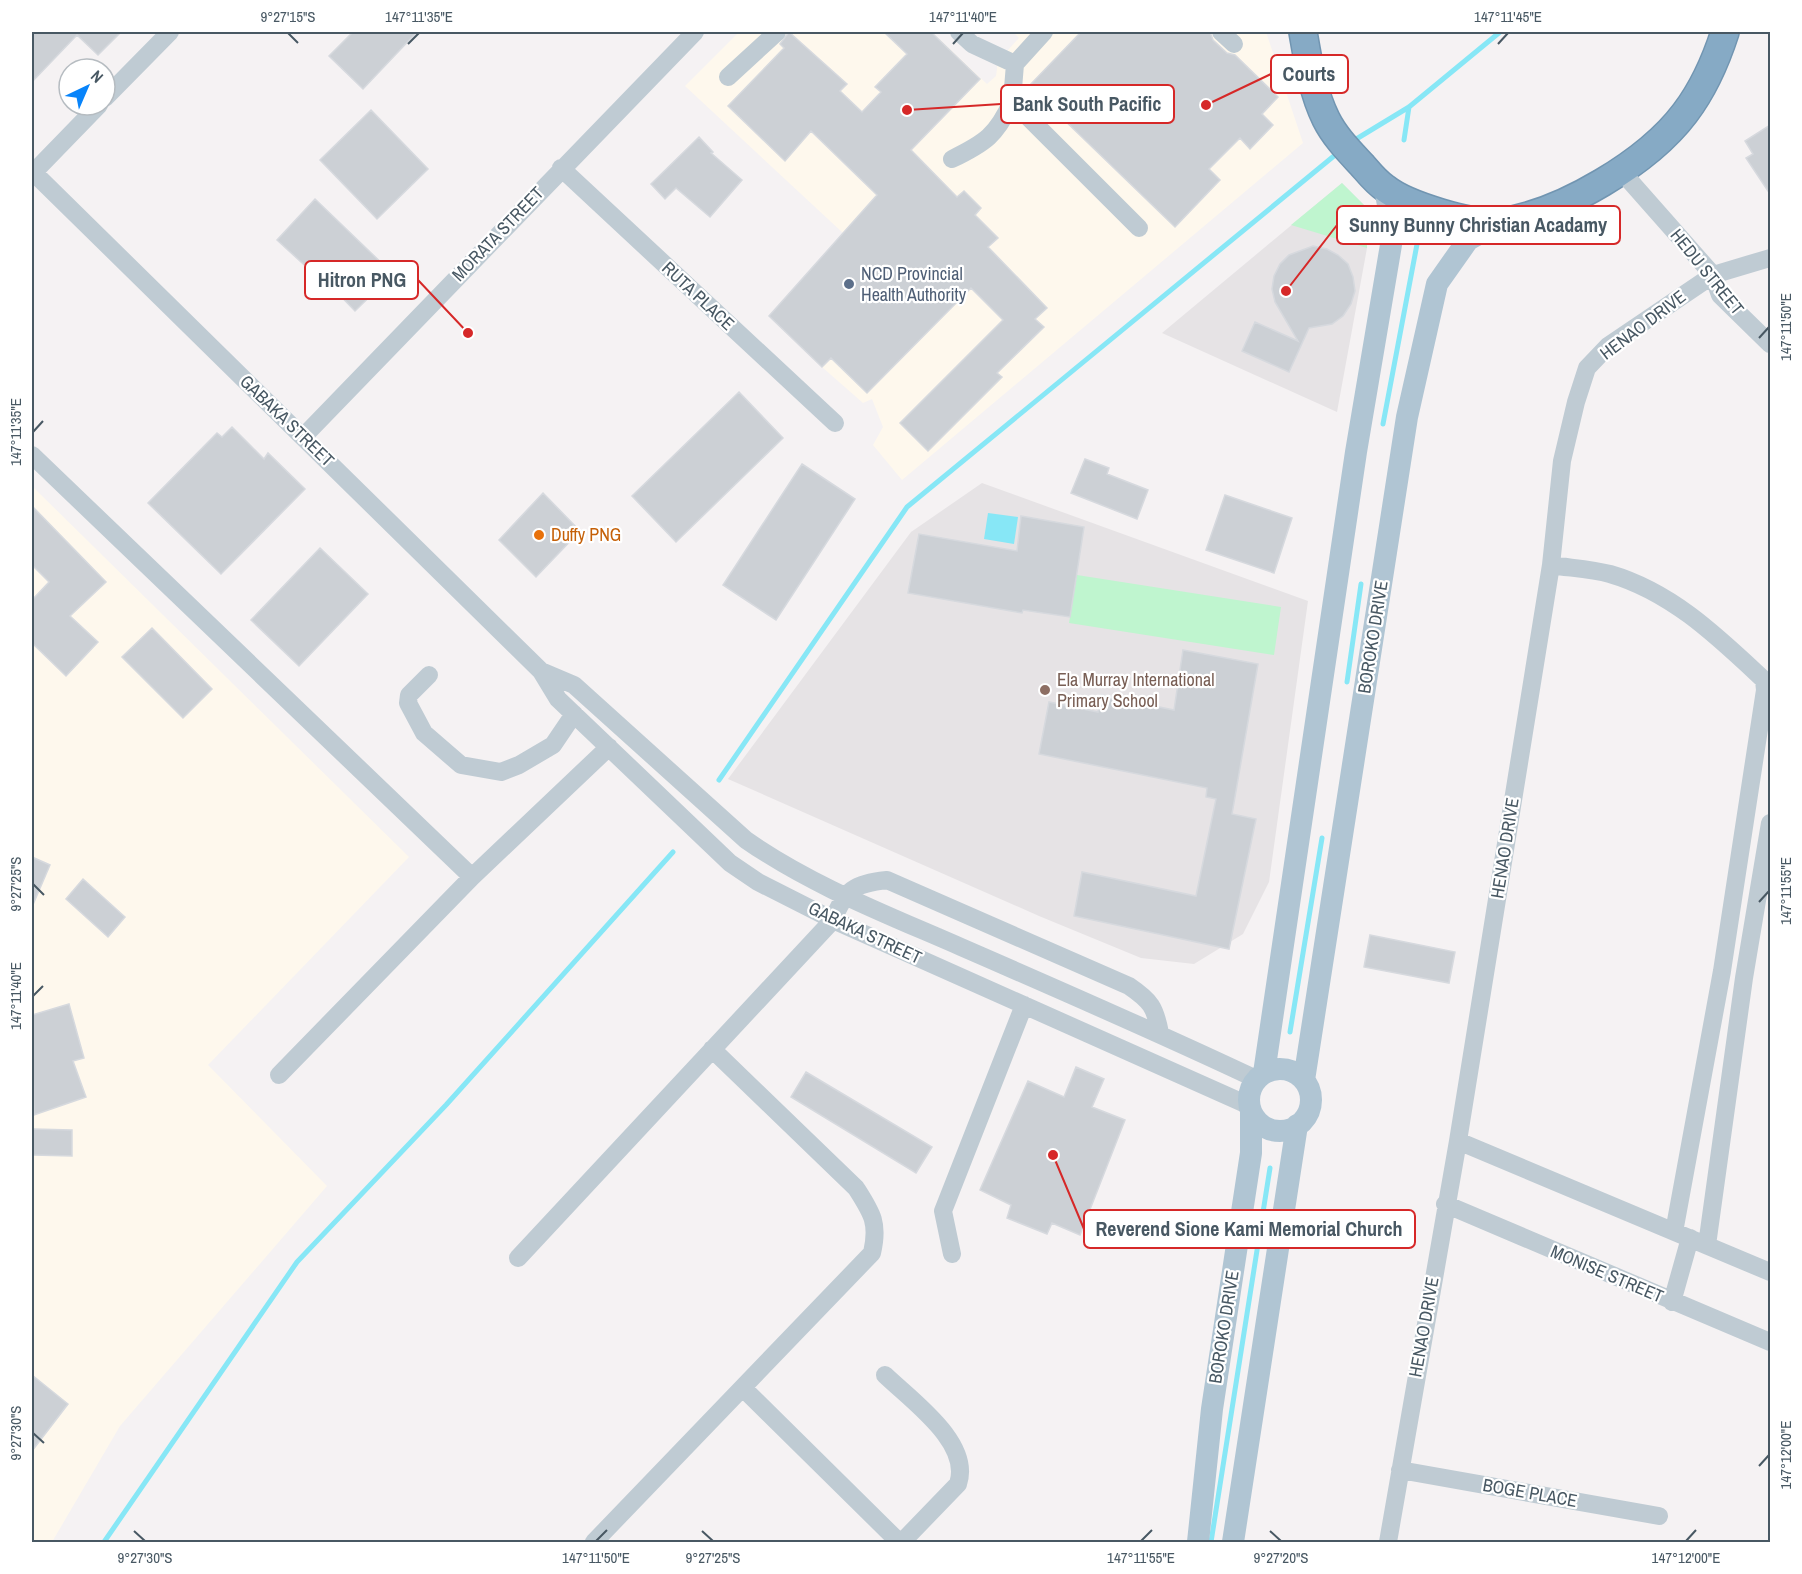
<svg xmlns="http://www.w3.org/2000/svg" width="1802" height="1574" font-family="'Archivo Narrow',sans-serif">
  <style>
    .commercial { fill: #fef8ed }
    .education { fill: #e6e3e5 }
    .green { fill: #bff5cf }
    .water { fill: #87e7f6 }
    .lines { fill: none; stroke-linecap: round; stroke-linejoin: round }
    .stream { stroke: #87e7f6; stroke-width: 5 }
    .building { fill: #ccd0d5; stroke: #d6d9de; stroke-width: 1.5 }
    .highway-casing { stroke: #7195b1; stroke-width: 30 }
    .minor { stroke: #bfcbd3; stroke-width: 18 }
    .major { stroke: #b0c5d3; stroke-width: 22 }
    .highway { stroke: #86aac5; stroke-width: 27 }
    .ticks { fill: none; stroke: #485863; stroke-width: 2 }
    .service-dot { fill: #5c6f8a; stroke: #fff; stroke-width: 2 }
    .food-dot { fill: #e8710a; stroke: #fff; stroke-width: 2 }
    .education-dot { fill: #8d6e63; stroke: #fff; stroke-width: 2 }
    .labels { text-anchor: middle; stroke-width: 4.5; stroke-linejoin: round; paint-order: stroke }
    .street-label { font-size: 18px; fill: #485863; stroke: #fff }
    .service-label { font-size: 18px; fill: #4e5e75; stroke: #fff; text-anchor: start }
    .food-label { font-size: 18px; fill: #c56008; stroke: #fff; text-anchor: start }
    .education-label { font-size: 18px; fill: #785e54; stroke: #fff; text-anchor: start }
    .leader { fill: none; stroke: #d62828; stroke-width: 2 }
    .callout-dot { fill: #d62828; stroke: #fff; stroke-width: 2 }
    .callout { fill: #fff; stroke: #d62828; stroke-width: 2 }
    .callout-label { font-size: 20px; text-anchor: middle; font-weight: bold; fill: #485863 }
    .neatline { fill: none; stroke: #485863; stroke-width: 2 }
    .ticks-label { font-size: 15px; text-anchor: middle; fill: #485863 }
  </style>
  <rect width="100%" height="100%" fill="#f5f2f3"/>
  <!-- commercial -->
  <path class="commercial" d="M739,32H932L987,84L996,76L998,61L1019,38L1013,32H1266L1303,143L902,480L873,445L883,427L872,399L863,403L822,367L877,196L843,233L685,86Z
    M32,486L409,857L208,1065L327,1186L120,1426L52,1542H32Z"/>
  <!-- education -->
  <path class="education" d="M1342,183L1366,207L1367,248L1337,412L1162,333Z
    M982,483L1308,601L1269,882L1243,934L1194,964L1141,958L1039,916L728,779L911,532Z"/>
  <!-- green -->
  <path class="green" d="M1342,183L1366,207L1367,248L1291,225Z
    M1077,575L1281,607L1274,655L1069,623Z"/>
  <!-- water -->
  <path class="water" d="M988,513L1018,517L1014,544L984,539Z"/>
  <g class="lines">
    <!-- stream -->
    <path class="stream" d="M1404,140L1409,107
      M1353,141L1409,107L1500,32
      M1383,424L1418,239
      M1347,682L1361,584
      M719,780L907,507L1340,151
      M1290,1032L1322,838
      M104,1542L297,1262L446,1105L673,852
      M1211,1542L1270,1168"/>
  </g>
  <!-- building -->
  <path class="building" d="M32,32H121L98,55L77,35L32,82Z
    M353,32H417L363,89L329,56Z
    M789,32L847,84L840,91L862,112L881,92L875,87L907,54L884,32H931L980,79L911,150L957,197L964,191L981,208L975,215L998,238L988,247L1047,308L1035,319L1044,327L997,373L1002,377L928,451L900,423L1003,320L971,288L867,393L831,358L822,367L769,316L877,195L811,131L785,161L728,106L784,48L780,44Z
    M1081,32H1210L1213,40L1227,53L1235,55L1278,97L1262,114L1273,125L1250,149L1240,138L1209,169L1220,180L1175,227L1029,86Z
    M371,110L428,169L377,219L320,160Z
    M1770,125V194L1746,158L1753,154L1745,141Z
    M699,137L713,152L711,153L742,180L710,217L676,188L665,199L651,184Z
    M315,199L393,274L355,311L326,281L324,283L277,240Z
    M1313,246L1327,249L1338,255L1348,264L1353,277L1355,291L1351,304L1343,316L1332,324L1309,328L1289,372L1242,351L1255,322L1298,341L1275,302L1272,289L1274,276L1280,264L1289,255Z
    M739,392L783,438L676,542L632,496Z
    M232,427L264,459L268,453L305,489L221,574L148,503L217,433L222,437Z
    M1085,459L1109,468L1107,474L1148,490L1137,519L1071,493Z
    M802,464L855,499L776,620L723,585Z
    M543,493L580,531L536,577L499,540Z
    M1225,495L1292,518L1274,573L1206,550Z
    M32,506L106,582L70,616L98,642L66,676L32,643V600L49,582L32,565Z
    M1021,516L1084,527L1070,617L1023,610L1022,613L908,593L919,534L1017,551Z
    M320,548L368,594L299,666L251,620Z
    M152,628L212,689L183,718L122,657Z
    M1183,650L1258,664L1232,814L1256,819L1229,949L1074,916L1082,872L1196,896L1216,799L1206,797L1207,788L1039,754L1049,702L1098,712L1101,695L1174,710Z
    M32,857L50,865L32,907Z
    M83,879L125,917L108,937L66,899Z
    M1370,935L1455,952L1449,983L1364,967Z
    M69,1004L84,1058L73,1061L86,1097L34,1115L32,1015Z
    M1076,1067L1104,1079L1092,1107L1125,1120L1080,1235L1052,1223L1047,1234L1007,1218L1011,1205L980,1190L1028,1081L1064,1097Z
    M806,1072L932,1147L916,1173L791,1097Z
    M33,1129L72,1130V1156L33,1155Z
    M32,1375L68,1404L32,1451Z"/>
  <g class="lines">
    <defs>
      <path id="highway" d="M1303,32C1308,61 1313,93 1326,119C1335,137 1349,151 1362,165C1369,173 1376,182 1385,188C1406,205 1474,226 1501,222C1563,213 1648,162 1685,113C1704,88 1716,60 1725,32"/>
    </defs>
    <!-- highway casing -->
    <use href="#highway" class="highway-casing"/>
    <!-- minor -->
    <path class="minor" d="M959,32L972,44L1015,64
      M1044,32L1015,64L1012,101L1139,228
      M1221,32L1234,44
      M728,77L777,32
      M105,98L170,32
      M952,159C985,143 997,135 1012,101
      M561,168L835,423
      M32,171L541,671L558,699L730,863L758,882L833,920L1250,1106
      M1622,172L1713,275L1720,295L1770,344
      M33,173L99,105
      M303,437L695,32
      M32,455L472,877
      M1551,565C1570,568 1591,569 1610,574C1672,592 1718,637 1764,680L1765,690L1722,971L1674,1232
      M541,671L574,685L746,840C812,886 888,915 961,947C1060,990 1159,1033 1256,1079
      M429,675L409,695L408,703L424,733L461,765L501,772L519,765L553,745L574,714
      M279,1075L472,877L609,747
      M1458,1141L1770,1272
      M1445,1204L1770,1342
      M1707,1245L1744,978L1770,823
      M952,1254L943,1211L1024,1005
      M518,1258L833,920C846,889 853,884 887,880L1129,986C1151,1001 1155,1007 1160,1033
      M1672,1302L1690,1238
      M885,1375C912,1401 972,1443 958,1484L902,1542
      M743,1388L899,1542
      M1400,1470L1659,1516
      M594,1542L872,1253C879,1223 872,1213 856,1188L712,1049
      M1388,1542L1458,1141L1551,565L1562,461L1576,402L1587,368L1608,346L1713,275L1770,258"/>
    <!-- major -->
    <path class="major" d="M1249 1100a31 31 0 1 1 62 0a31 31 0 1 1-62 0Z
      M1264,1073L1356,452L1393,233L1385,188
      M1304,1080L1407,417L1437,284L1468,240L1500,222
      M1198,1542L1212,1409L1251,1153V1112
      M1233,1542L1297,1125"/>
    <!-- highway -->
    <use href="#highway" class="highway"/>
  </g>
  <!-- ticks -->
  <path class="ticks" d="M288,33L298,43M408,44L419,33M953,44L963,33M1498,44L1508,33M1759,338L1769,327M33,432L43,421M33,884L44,895M1759,902L1769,891M33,996L43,986M33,1433L44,1443M1759,1466L1769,1455M134,1531L145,1541M702,1531L713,1541M1270,1531L1281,1541M596,1541L607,1530M1141,1541L1152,1530M1686,1541L1696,1530"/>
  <!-- markers -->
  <circle class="service-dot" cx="849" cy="284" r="6"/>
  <circle class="food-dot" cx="539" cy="535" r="6"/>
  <circle class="education-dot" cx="1045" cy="690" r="6"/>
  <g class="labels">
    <!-- street labels -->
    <g class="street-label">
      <text transform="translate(498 234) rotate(-46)" y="6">MORATA STREET</text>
      <text transform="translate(1707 272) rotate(51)" y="6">HEDU STREET</text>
      <text transform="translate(698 296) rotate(43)" y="6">RUTA PLACE</text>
      <text transform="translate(1643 325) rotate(-37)" y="6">HENAO DRIVE</text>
      <text transform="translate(287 421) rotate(44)" y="6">GABAKA STREET</text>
      <text transform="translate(1373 637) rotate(-81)" y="6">BOROKO DRIVE</text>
      <text transform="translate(1505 848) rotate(-81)" y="6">HENAO DRIVE</text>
      <text transform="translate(865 933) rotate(25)" y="6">GABAKA STREET</text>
      <text transform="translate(1607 1274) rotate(23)" y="6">MONISE STREET</text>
      <text transform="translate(1224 1327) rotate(-81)" y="6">BOROKO DRIVE</text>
      <text transform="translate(1424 1327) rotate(-80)" y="6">HENAO DRIVE</text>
      <text transform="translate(1530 1493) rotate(10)" y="6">BOGE PLACE</text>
    </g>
    <!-- service labels -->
    <g class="service-label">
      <text x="861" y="280">NCD Provincial<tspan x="861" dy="21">Health Authority</tspan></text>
    </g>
    <!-- food labels -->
    <g class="food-label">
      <text x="551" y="541">Duffy PNG</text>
    </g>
    <!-- education labels -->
    <g class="education-label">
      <text x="1057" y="686">Ela Murray International<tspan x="1057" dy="21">Primary School</tspan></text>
    </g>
  </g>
  <!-- callouts -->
  <path class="leader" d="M1206 105L1271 74M907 110L1001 104M1286 291L1337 225M468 333L418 280M1053 1155L1084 1229"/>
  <g class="callout-dot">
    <circle cx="1206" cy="105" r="6"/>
    <circle cx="907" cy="110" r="6"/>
    <circle cx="1286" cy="291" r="6"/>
    <circle cx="468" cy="333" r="6"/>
    <circle cx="1053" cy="1155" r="6"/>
  </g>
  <g class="callout">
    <rect x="1271" y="55" width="77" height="38" rx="6"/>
    <rect x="1001" y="85" width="173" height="38" rx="6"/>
    <rect x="1337" y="206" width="283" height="38" rx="6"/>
    <rect x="305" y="261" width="113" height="38" rx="6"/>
    <rect x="1084" y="1210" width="331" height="38" rx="6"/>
  </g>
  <g class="callout-label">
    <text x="1309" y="81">Courts</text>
    <text x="1087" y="111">Bank South Pacific</text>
    <text x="1478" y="232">Sunny Bunny Christian Acadamy</text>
    <text x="362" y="287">Hitron PNG</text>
    <text x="1249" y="1236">Reverend Sione Kami Memorial Church</text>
  </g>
  <!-- border -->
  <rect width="1802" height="1574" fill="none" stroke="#ffffff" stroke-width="66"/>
  <!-- north arrow -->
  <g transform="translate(87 87) rotate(44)"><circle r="28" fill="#ffffff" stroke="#b6bcc1" stroke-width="1.5"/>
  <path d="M0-4.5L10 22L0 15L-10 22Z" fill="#0884fa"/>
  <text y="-9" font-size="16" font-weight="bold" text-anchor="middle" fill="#485863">N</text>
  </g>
  <rect x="33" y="33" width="1736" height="1508" class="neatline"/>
  <g class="ticks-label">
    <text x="288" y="22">9°27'15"S</text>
    <text x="419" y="22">147°11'35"E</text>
    <text x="963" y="22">147°11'40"E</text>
    <text x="1508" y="22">147°11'45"E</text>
    <text transform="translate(1786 327) rotate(-90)" y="5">147°11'50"E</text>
    <text transform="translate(16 432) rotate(-90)" y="5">147°11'35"E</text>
    <text transform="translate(16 884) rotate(-90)" y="5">9°27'25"S</text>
    <text transform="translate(1786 891) rotate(-90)" y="5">147°11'55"E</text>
    <text transform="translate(16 996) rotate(-90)" y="5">147°11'40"E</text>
    <text transform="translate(16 1433) rotate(-90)" y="5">9°27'30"S</text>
    <text transform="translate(1786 1455) rotate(-90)" y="5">147°12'00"E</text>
    <text x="145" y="1563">9°27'30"S</text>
    <text x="596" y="1563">147°11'50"E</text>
    <text x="713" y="1563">9°27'25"S</text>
    <text x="1141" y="1563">147°11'55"E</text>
    <text x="1281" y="1563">9°27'20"S</text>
    <text x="1686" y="1563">147°12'00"E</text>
  </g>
</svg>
